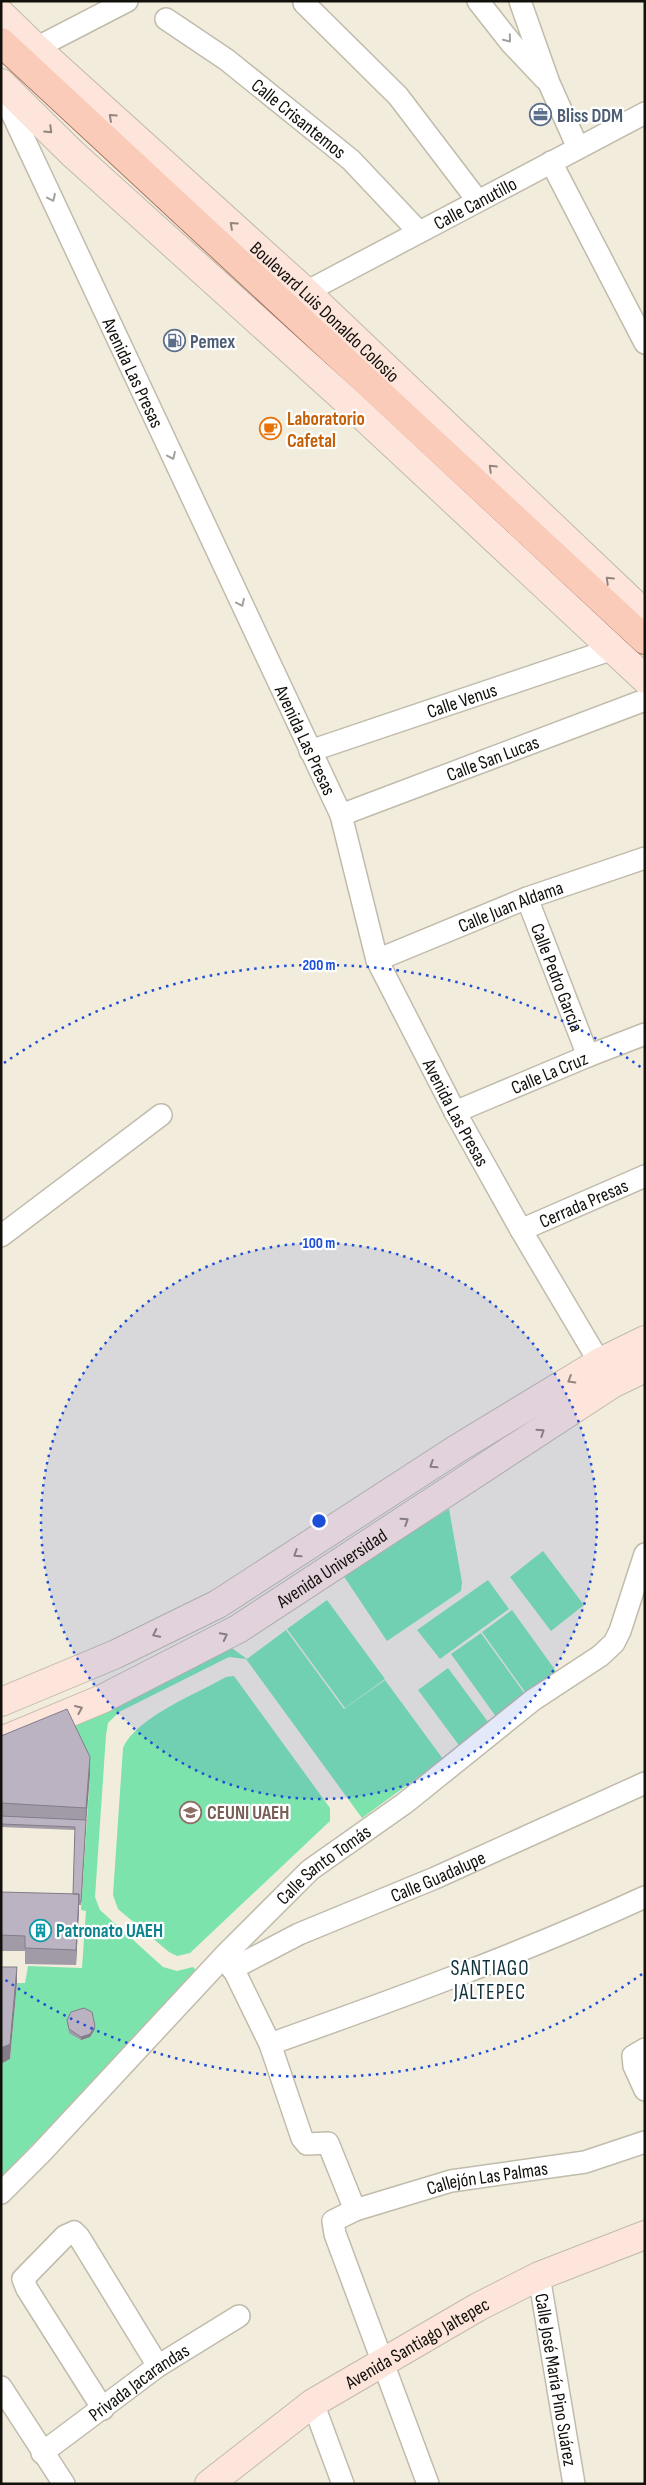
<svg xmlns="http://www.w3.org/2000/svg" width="646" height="2485" font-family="'Sofia Sans Condensed',sans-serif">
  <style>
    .green { fill: #7ce3ac }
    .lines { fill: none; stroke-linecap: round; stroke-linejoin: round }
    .street-casing { stroke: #c0bbab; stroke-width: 24 }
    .secondary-casing { stroke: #c0bbab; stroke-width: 30 }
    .primary-casing { stroke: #a8735f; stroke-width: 30 }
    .street { stroke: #fff; stroke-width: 21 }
    .secondary { stroke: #fde5dc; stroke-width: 28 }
    .primary { stroke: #fbcbba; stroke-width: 28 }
    .wall { fill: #a19aa7 }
    .shaded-wall { fill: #837d88 }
    .building { fill: #bbb3c2; stroke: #837d88 }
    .oneway { stroke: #a09f9d }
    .oneway2 { stroke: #93857e }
    .ring { fill: none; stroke: #1d4ed8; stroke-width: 2.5; stroke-dasharray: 2.5 5 }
    .labels { text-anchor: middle; stroke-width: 4.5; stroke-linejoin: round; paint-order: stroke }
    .service-label { font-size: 19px; font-weight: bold; fill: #4e5e75; stroke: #fff; text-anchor: start }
    .street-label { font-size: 19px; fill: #12100b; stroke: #fff }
    .food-label { font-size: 19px; font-weight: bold; fill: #c56008; stroke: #fff; text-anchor: start }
    .education-label { font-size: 19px; font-weight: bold; fill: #785e54; stroke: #fff; text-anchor: start }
    .culture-label { font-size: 19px; font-weight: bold; fill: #0d838f; stroke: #fff; text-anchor: start }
    .quarter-label { font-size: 21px; letter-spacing: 1px; fill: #11313a; stroke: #fff }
    .centre { fill: #1d4ed8; stroke: #fff; stroke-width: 2.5 }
    .ring-label { font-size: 15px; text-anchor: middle; font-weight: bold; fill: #1d4ed8; stroke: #fff; stroke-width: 4.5; stroke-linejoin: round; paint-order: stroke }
  </style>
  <rect width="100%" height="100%" fill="#f2ecdc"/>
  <!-- green -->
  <path class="green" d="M449,1509L462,1582L461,1591L387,1641L343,1575Z
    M543,1551L584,1605L551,1631L510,1577Z
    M488,1580L509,1609L440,1659L417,1630Z
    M327,1600L385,1679L345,1708L287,1629Z
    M512,1610L558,1674L528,1696L482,1632Z
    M286,1630L344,1709L385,1680L443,1759L362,1818L246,1659L229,1657L119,1712L108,1723L106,1735L95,1897L100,1910L163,1967L177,1971L193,1967L199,1973L1,2177V2064L10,2059L17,1983H25L28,1966L82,1968L86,1911L81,1910L90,1773L67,1724L229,1646L247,1659Z
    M481,1633L527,1697L497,1718L451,1654Z
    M448,1668L491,1726L461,1748L418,1690Z
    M234,1676L330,1808V1821L190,1953L177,1956L169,1952L118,1909L113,1895L123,1748C135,1718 198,1693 226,1677Z"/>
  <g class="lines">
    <defs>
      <g id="street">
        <path d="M478,1L511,43L545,79"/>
        <path d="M520,1L549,83L578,148"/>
        <path d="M304,3L398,96L478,201"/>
        <path id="s1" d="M166,19L227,60L351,160L419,232"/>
        <path d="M36,48L127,1"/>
        <path id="s2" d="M1,90L341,815L377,960L455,1112L521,1230L607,1375"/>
        <path d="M551,162L645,343"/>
        <path id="s3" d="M306,292L645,113"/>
        <path id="s4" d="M310,751L613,649"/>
        <path id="s5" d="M341,815L645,700"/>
        <path id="s6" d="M527,898L588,1056"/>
        <path id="s7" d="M377,960L527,898L645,858"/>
        <path id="s8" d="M455,1112L588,1056L645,1034"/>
        <path id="s9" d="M521,1230L645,1176"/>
        <path d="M1,1236L161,1115"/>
        <path d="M227,1956L270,2044L302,2138L307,2144L328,2143L355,2210"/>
        <path id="s10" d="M232,1969L299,1934L435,1878L645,1783"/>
        <path d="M270,2044C397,1999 523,1953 645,1897"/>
        <path d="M645,2049L633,2056L634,2066L645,2090"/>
        <path id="s11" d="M1,2193L41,2153L226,1954L310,1870L405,1803L533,1700L600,1656L614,1643L620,1631L645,1554"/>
        <path id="s12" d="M539,2276L574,2484"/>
        <path d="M1,2387L64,2484"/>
        <path d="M313,2403L343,2484"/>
        <path d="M103,2409L27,2289L23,2279L65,2236L74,2232L79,2237L158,2366"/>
        <path id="s13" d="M42,2453L158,2366L239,2316"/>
        <path id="s14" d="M428,2484L335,2234L333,2221L355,2210L451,2181L585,2162L645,2142"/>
      </g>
      <g id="secondary">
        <path id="s15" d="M1,14L36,48L306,292L645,614"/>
        <path d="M1,83L72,153L349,403L645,679"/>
        <path d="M1,1702L116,1654L218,1604L455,1450L600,1362L645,1340"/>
        <path id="s16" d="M1,1741L102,1699L238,1629L612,1384L645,1368"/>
        <path id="s17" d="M209,2484L313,2403L478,2307L539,2276L645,2235"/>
      </g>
      <path id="primary" d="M1,42L645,640"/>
    </defs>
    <!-- street casing -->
    <use href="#street" class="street-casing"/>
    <!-- secondary casing -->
    <use href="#secondary" class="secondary-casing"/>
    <!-- primary casing -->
    <use href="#primary" class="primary-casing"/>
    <!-- street -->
    <use href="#street" class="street"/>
    <!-- secondary -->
    <use href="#secondary" class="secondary"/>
    <!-- primary -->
    <use href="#primary" class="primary"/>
  </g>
  <!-- wall -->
  <path class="wall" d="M1,1736L90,1773L86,1823L81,1905H79L76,1965L25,1964V1951H1V1892L73,1894L75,1830L1,1827Z
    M67,2020L95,2029L90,2037L81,2040L69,2033Z"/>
  <!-- shaded-wall -->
  <path class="shaded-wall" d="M90,1757V1773L86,1823L81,1905L86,1808Z
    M79,1894V1910L76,1965V1950Z
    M17,1967V1983L10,2059L1,2064V2048Z
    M95,2026V2029L90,2037L81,2040V2037Z"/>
  <!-- building -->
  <path class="building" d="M67,1709L90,1757L86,1808L1,1803V1736Z
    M1,1816L86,1820L81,1902H79V1894H73L75,1827L1,1824Z
    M1,1892L79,1894L76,1950L25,1948V1936L1,1935Z
    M1,1967H17L10,2044L1,2048Z
    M84,2008L92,2012L95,2026L90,2034L81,2037L69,2029L67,2020L71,2012Z"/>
  <!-- one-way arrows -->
  <defs><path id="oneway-chevron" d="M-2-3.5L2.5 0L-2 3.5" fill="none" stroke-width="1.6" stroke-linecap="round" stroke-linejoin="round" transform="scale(1.25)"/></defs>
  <g class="oneway">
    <use href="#oneway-chevron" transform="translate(508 39) rotate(51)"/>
    <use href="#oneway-chevron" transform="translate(52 198) rotate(65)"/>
    <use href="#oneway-chevron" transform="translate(172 456) rotate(65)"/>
    <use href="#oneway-chevron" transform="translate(241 603) rotate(65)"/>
  </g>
  <g class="oneway2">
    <use href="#oneway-chevron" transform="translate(112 117) rotate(-138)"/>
    <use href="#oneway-chevron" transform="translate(49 130) rotate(44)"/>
    <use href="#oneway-chevron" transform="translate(233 225) rotate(-138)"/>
    <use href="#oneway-chevron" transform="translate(492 468) rotate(-136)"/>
    <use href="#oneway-chevron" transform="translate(609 580) rotate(-136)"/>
    <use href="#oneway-chevron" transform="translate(571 1380) rotate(149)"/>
    <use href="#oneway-chevron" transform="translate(541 1432) rotate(-34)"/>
    <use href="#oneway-chevron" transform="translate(433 1465) rotate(147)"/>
    <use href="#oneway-chevron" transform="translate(405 1521) rotate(-33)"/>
    <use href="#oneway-chevron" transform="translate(297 1554) rotate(147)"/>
    <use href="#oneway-chevron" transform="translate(156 1634) rotate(154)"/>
    <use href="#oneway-chevron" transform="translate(224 1636) rotate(-27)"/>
    <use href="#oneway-chevron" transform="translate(79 1709) rotate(-23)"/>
  </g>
  <!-- distance rings -->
  <circle cx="319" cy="1521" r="278" fill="#1d4ed8" fill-opacity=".12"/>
  <g class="ring">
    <circle cx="319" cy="1521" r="278"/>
    <path d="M642 1974A556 556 0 0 1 4 1979M4 1063A556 556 0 0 1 642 1068"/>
  </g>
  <!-- icons -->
  <defs>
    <symbol id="office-ring" viewBox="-11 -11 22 22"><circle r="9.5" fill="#fff" stroke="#5c6f8a" stroke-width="1.5"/><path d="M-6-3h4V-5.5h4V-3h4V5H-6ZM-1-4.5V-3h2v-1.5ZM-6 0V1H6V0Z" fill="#5c6f8a"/></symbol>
    <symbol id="fuel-ring" viewBox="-11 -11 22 22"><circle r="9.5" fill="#fff" stroke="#5c6f8a" stroke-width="1.5"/><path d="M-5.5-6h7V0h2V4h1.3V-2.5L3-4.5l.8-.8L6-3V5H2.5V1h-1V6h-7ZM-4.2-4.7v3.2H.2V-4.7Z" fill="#5c6f8a"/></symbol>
    <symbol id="cafe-ring" viewBox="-11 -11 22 22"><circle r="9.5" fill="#fff" stroke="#e8710a" stroke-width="1.5"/><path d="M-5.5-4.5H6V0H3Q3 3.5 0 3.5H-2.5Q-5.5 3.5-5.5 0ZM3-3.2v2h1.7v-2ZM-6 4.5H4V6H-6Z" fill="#e8710a"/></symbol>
    <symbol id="university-ring" viewBox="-11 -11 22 22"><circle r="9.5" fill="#fff" stroke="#8d6e63" stroke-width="1.5"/><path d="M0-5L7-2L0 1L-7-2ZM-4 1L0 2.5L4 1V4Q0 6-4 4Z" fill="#8d6e63"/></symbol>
    <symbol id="building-ring" viewBox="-11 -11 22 22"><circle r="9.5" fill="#fff" stroke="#0f9aa8" stroke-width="1.5"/><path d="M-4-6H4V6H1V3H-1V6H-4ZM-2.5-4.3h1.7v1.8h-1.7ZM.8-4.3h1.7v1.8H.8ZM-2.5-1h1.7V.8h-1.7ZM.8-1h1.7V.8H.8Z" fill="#0f9aa8"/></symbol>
  </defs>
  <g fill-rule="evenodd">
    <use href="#office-ring" x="528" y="102" width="25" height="25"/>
    <use href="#fuel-ring" x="162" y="328" width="25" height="25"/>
    <use href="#cafe-ring" x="258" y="416" width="25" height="25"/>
    <use href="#university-ring" x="178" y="1800" width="25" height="25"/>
    <use href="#building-ring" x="28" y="1918" width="25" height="25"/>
  </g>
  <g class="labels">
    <!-- service labels -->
    <g class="service-label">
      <text x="557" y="122">Bliss DDM</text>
      <text x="190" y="348">Pemex</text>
    </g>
    <!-- street labels -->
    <g class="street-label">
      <text dy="7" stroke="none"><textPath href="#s1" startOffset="166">Calle Crisantemos</textPath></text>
      <text dy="7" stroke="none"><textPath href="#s3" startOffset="191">Calle Canutillo</textPath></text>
      <text dy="7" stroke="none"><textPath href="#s15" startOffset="440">Boulevard Luis Donaldo Colosio</textPath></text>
      <text dy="7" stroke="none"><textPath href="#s2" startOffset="312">Avenida Las Presas</textPath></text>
      <text dy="7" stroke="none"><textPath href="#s4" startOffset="160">Calle Venus</textPath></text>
      <text dy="7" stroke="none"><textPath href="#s2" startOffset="718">Avenida Las Presas</textPath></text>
      <text dy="7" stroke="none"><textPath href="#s5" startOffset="162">Calle San Lucas</textPath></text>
      <text dy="7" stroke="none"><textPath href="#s7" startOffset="144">Calle Juan Aldama</textPath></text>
      <text dy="7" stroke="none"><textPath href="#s6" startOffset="85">Calle Pedro García</textPath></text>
      <text dy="7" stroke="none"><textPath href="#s8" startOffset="102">Calle La Cruz</textPath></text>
      <text dy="7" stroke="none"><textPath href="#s2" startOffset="1122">Avenida Las Presas</textPath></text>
      <text dy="7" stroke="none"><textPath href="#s9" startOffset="68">Cerrada Presas</textPath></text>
      <text dy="7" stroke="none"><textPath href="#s16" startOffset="374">Avenida Universidad</textPath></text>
      <text dy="7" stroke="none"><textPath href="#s11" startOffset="461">Calle Santo Tomás</textPath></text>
      <text dy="7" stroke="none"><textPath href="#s10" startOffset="226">Calle Guadalupe</textPath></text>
      <text dy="7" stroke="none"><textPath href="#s14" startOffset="441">Callejón Las Palmas</textPath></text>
      <text dy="7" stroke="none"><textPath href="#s17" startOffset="252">Avenida Santiago Jaltepec</textPath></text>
      <text dy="7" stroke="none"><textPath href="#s12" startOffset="105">Calle José María Pino Suárez</textPath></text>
      <text dy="7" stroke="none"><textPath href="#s13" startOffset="120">Privada Jacarandas</textPath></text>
    </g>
    <!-- food labels -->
    <g class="food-label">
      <text x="287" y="425">Laboratorio<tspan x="287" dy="22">Cafetal</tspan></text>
    </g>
    <!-- education labels -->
    <g class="education-label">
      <text x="207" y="1819">CEUNI UAEH</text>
    </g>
    <!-- culture labels -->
    <g class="culture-label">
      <text x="56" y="1937">Patronato UAEH</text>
    </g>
    <!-- quarter labels -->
    <g class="quarter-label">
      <text x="490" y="1975">SANTIAGO<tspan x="490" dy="24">JALTEPEC</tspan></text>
    </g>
  </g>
  <circle cx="319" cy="1521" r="8" class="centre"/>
  <g class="ring-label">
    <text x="319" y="970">200 m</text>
    <text x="319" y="1248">100 m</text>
  </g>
  <!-- border -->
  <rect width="646" height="2485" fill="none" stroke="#12100b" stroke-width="5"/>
</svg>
